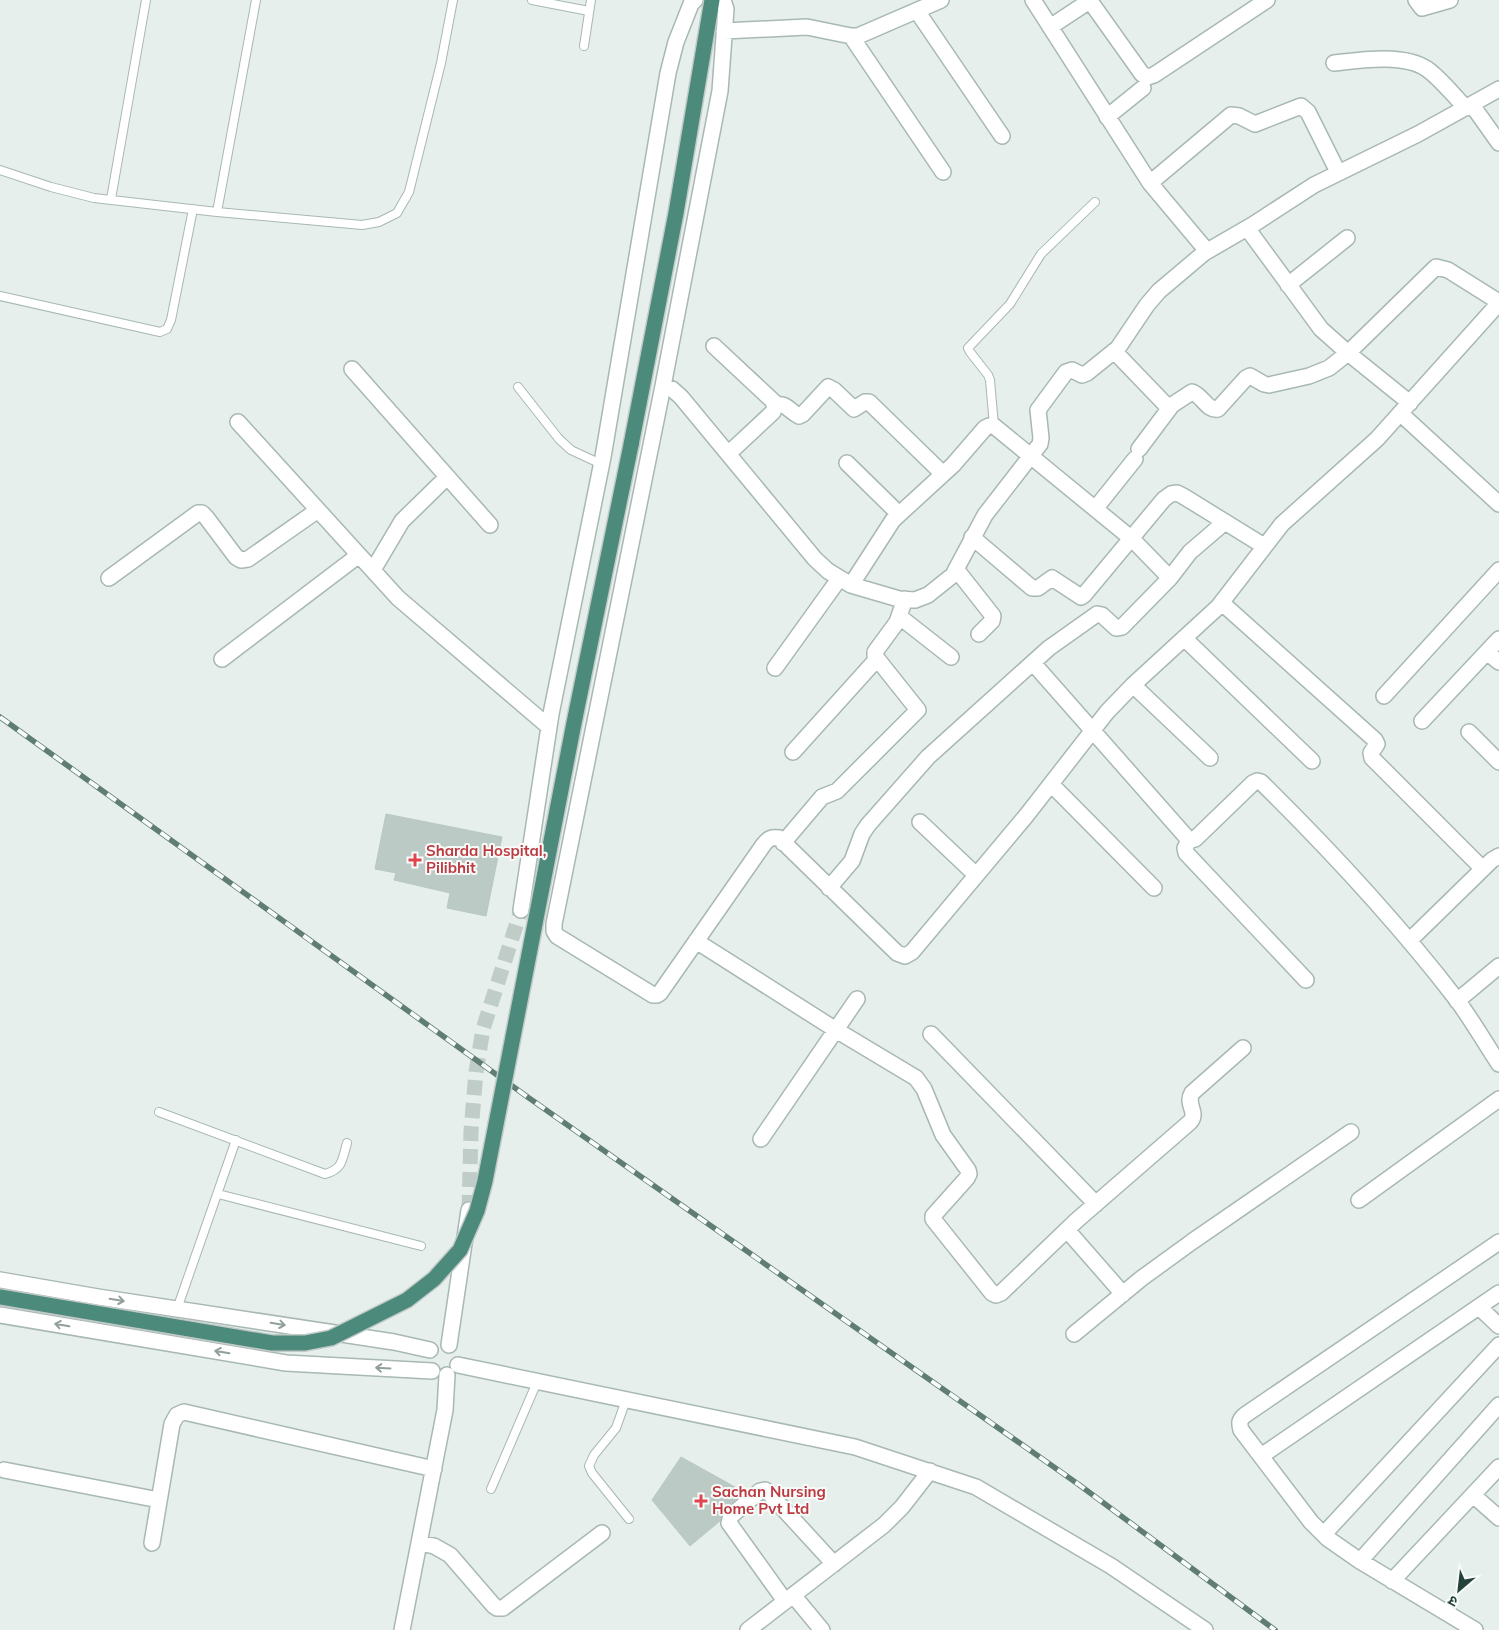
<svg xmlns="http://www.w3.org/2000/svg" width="1499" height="1630" font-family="Mulish,'Noto Sans Devanagari',sans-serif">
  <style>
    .building { fill: #bbcac4; stroke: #b8c9c2 }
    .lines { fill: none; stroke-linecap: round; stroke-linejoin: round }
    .minor-tunnel { stroke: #bfccc8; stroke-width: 15; stroke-dasharray: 15 8; stroke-linecap: butt }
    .service-casing { stroke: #a8b8b2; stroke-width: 10 }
    .minor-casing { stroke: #a8b8b2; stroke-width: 18 }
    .trunk-casing { stroke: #c2cac8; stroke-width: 18 }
    .service { stroke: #fff; stroke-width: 8 }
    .minor { stroke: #fff; stroke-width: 15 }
    .trunk { stroke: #4c8a7c; stroke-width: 15 }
    .rail-casing { stroke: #5f7d75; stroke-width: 5.5 }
    .rail { stroke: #f7fbf9; stroke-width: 4; stroke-dasharray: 11; stroke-linecap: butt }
    .trunk-bridge-casing { stroke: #c2cac8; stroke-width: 18; stroke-linecap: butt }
    .trunk-bridge { stroke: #4c8a7c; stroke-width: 15 }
    .oneway { stroke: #92a09c }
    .health-dot { fill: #e0444e; stroke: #f7fbf9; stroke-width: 2 }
    .labels { text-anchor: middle; stroke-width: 4; stroke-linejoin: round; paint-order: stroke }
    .health-label { font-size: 15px; font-weight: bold; fill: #be3a42; stroke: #f7fbf9; text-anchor: start }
  </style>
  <rect width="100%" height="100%" fill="#e6efeb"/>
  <!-- building -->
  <path class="building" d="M386,814L502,837L486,916L447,908L450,893L394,880L396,873L375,869Z
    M681,1457L744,1492L725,1509L720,1521L690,1546L652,1500Z"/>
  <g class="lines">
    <!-- minor-tunnel -->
    <path class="minor-tunnel" d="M469,1210L471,1131L476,1072L483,1029L521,910"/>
    <defs>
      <path id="service" d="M532,0L589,11
        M584,46L591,0
        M0,170L51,187L94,198L217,212L362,225L379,222L397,213L409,192L441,63L453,0
        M111,199L146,0
        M217,212L256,0
        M0,296L160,332L167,329L171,320L193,209
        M518,387L559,439L571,450L601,464
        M994,426L990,380L988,375L970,352L968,348L1010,304L1041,254L1095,202
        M159,1112L325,1174C343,1169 342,1160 347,1143
        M218,1194L421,1246
        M177,1309L236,1140
        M626,1400L616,1428L594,1455L589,1466L592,1473L629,1519
        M491,1489L537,1382"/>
      <path id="minor" d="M723,0L726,9L720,91L663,386L554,924V931L557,936L653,995H657L660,993L764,844C769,838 772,837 779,838L897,953L905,956L912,952L1026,816L1107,712L1133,685L1218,607L1282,524L1377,439L1499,303
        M1033,0L1150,183L1207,251
        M1416,0L1422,8L1450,0
        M1090,1L1142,74L1148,77L1154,75L1267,0
        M917,11L1002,136
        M1050,27L1091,0
        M724,31L807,27L851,36H858L941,0
        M851,36L943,172
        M1334,63C1360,60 1404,53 1427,69C1441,79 1453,95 1466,108
        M1472,105L1499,143
        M1107,117L1143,88
        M1150,183L1231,115L1239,116L1255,124L1301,106L1308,112L1338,172
        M1247,228L1321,329L1348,353L1410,403
        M1288,285L1347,238
        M714,346L774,402L775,407L773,412L728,454
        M1114,351L1166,405H1172L1192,392C1203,396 1207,411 1218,409L1246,378L1250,376L1264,384L1269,385L1309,376L1329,368L1348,353L1436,267L1448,270L1499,302
        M352,369L490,525
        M663,386L672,389L681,397L815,559L828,571L851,585L899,599L915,600L928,595L953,575L985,515L1040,444L1041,438L1038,410L1066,372L1072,370L1082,375L1087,373L1118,348L1147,305L1159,291L1204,253L1254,224L1314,185L1418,134L1499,89
        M774,405C786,402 789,411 799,416L803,414L828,387L834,390L854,409L865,402H869L943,474
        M1400,413L1499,504
        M238,422L398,598L549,727
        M1139,449L1172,405
        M847,463L898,513
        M1095,509L1135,459
        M972,537L1032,588H1038L1052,578L1081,597L1084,595L1164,499L1171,494L1177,493L1183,496L1264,546
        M956,569L993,616L992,621L979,634
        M373,570L402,521L447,477
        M109,578L198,513H202L206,517L236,557L241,560L248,559L318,510
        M851,585L893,520L953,465L985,428L989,426H994L1132,539L1170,578
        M1222,603L1375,740L1377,744L1371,753L1372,758L1483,869
        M900,617L951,657
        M1184,638L1312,761
        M1487,652L1499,662
        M222,659L359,555
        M1033,663L1189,840L1195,839L1253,783L1257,781L1261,782C1331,851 1397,922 1457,1000C1472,1020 1485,1043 1499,1064
        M775,668L839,579
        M1133,685L1210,758
        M1384,696L1499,570
        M1422,721L1499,639
        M1469,732L1499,762
        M793,752L876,660
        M1051,784L1154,888
        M920,822L976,875
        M1189,840L1185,848L1186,853L1306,980
        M783,843L822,797L837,791L918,710L875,656V652L897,622L905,599
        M829,888L852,861L862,834L868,825L928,757L1049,648L1097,614L1102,615L1116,628L1122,627L1170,578L1190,552L1225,522
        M521,910L551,714L603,457L668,73L676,42L691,4L695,0
        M696,941L836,1030L916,1078L924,1089L943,1135L968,1170L969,1174L967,1178L933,1216V1219L992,1293L996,1295L1001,1293L1076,1221L1190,1122C1199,1112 1185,1105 1192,1093L1243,1048
        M1409,941L1492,860L1499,856
        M1457,1001L1499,966
        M931,1034L1096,1204
        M761,1139L857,999
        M1359,1200L1499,1099
        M1067,1230L1123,1294
        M0,1280L98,1297L394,1342L430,1350
        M1479,1307L1499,1326
        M0,1315L286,1363L432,1371
        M1074,1334L1142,1278L1193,1241L1351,1132
        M449,1345L469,1210
        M458,1365L855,1447L976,1487L1111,1566L1205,1630
        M1261,1456L1499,1293
        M4,1470L159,1500
        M1473,1495L1499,1518
        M1324,1534L1499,1345
        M152,1543L172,1424L177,1415L184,1412L434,1469
        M419,1543L434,1546L450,1555L494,1606L497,1608H503L602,1533
        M1360,1561L1499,1405
        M1392,1581L1499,1467
        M793,1595L822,1630
        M785,1601L729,1523L731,1516L760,1491L765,1490L768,1492L834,1564
        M402,1630L445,1410L447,1375
        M748,1630L884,1525L902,1507L930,1471
        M1475,1630L1360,1561L1327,1538L1311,1522L1241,1430C1239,1423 1239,1420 1245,1415L1499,1242"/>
      <path id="trunk" d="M631,445L676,213L712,0"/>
    </defs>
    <!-- service casing -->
    <use href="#service" class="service-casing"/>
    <!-- minor casing -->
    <use href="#minor" class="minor-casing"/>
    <!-- trunk casing -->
    <use href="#trunk" class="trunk-casing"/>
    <!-- service -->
    <use href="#service" class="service"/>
    <!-- minor -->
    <use href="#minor" class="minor"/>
    <!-- trunk -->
    <use href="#trunk" class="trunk"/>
    <defs>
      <path id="rail" d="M0,717L529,1098L1078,1484L1275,1630"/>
    </defs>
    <!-- rail casing -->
    <use href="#rail" class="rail-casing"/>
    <!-- rail -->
    <use href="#rail" class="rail"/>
    <defs>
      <path id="trunk-bridge" d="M0,1297L272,1343H305L331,1338L407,1300L434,1279L460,1250L477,1211L485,1181L574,723L631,445"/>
    </defs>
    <!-- trunk-bridge casing -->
    <use href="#trunk-bridge" class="trunk-bridge-casing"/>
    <!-- trunk-bridge -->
    <use href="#trunk-bridge" class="trunk-bridge"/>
  </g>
  <!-- one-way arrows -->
  <defs><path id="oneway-shaft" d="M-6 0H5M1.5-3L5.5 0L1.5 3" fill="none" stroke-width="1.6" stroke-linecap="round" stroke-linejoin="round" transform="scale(1.25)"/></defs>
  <g class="oneway">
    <use href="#oneway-shaft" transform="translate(117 1300) rotate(9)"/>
    <use href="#oneway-shaft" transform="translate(278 1324) rotate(9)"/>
    <use href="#oneway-shaft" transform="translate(62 1325) rotate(-170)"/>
    <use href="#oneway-shaft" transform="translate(222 1352) rotate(-170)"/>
    <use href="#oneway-shaft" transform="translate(383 1368) rotate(-177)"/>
  </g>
  <!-- markers -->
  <g class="health-dot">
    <path d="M412.5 852.5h5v5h5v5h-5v5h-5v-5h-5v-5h5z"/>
    <path d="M698.5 1493.5h5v5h5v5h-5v5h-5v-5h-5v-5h5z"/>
  </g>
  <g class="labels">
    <!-- health labels -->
    <g class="health-label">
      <text x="426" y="856">Sharda Hospital,<tspan x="426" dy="17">Pilibhit</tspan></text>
      <text x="712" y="1497">Sachan Nursing<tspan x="712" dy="17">Home Pvt Ltd</tspan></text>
    </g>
  </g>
  <!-- north arrow -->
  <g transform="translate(1459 1590) rotate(208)" stroke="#f7fbf9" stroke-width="4" paint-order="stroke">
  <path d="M0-4L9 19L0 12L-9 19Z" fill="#24423a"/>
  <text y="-8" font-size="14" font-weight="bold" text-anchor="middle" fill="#24423a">उ</text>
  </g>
</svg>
